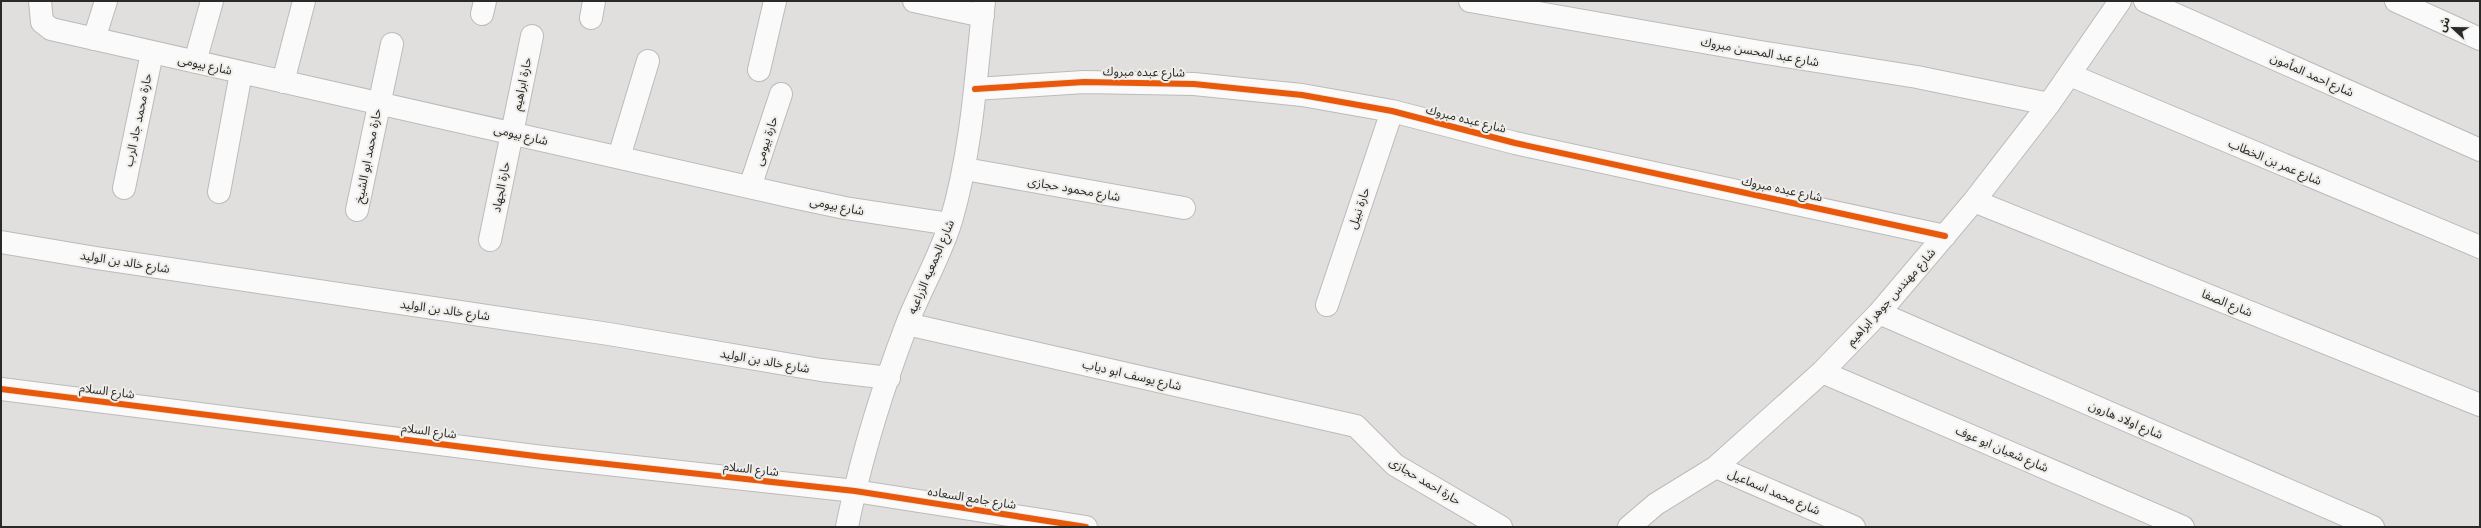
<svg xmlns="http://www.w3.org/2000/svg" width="2481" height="528" font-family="Georgia,'Noto Sans Arabic',serif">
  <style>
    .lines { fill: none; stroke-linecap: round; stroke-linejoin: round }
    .minor-casing { stroke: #bcbbba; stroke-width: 24 }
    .minor { stroke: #fafafa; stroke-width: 22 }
    .cycleway-casing { stroke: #eeede9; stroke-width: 8 }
    .cycleway { stroke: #e8590c; stroke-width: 6 }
    .labels { text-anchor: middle; stroke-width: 4; stroke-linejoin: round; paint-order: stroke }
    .street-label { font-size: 12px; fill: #292927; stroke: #eeede9 }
  </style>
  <rect width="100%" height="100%" fill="#e0dfdd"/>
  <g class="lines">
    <defs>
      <path id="minor" d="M40,1L42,22L51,29L793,197L845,208L950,224
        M914,1L983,16
        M1470,1L1760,52L1917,77L2049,104
        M2145,1L2480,150
        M2396,1L2480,39
        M482,14L485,1
        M591,18L594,1
        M94,39L106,1
        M195,62L212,1
        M759,70L775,1
        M2070,75L2480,247
        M283,82L304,1
        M975,89L1084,82L1194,84L1302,95L1392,111L1515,143L1945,236
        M619,157L648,61
        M965,169L1184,208
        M750,187L781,94
        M124,188L152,53
        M219,192L241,73
        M1974,201L2480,405
        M357,210L392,44
        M490,240L532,36
        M1,242L96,258L609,334L821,370L889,378
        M1327,305L1392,111
        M1879,313L2373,527
        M907,324L1356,426L1395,465L1501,527
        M1822,372L2183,527
        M1,389L543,457L855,491L1086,527
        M1716,467L1854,527
        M847,527C860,462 883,387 907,324C920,290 940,257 951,221C972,149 976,76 984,1
        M1629,527L1656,504L1716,467L1822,372L1879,313L1974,201L2049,104L2120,1"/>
    </defs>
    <!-- minor casing -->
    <use href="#minor" class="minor-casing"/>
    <!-- minor -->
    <use href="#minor" class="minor"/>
    <defs>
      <path id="cycleway" d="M975,89L1084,82L1194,84L1302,95L1392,111L1515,143L1945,236
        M1,389L543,457L855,491L1086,527"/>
    </defs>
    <!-- cycleway casing -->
    <use href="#cycleway" class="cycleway-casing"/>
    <!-- cycleway -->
    <use href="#cycleway" class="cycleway"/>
  </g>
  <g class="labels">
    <!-- street labels -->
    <g class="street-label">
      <text transform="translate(1760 52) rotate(10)" y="4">شارع عبد المحسن مبروك</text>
      <text transform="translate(205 65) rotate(12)" y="4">شارع بيومى</text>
      <text transform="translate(1144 72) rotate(1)" y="4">شارع عبده مبروك</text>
      <text transform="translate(2312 75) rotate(24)" y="4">شارع احمد المأمون</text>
      <text transform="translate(522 84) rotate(-78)" y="4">حارة ابراهيم</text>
      <text transform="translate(1466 119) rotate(14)" y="4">شارع عبده مبروك</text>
      <text transform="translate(138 120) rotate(-78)" y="4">حارة محمد جاد الرب</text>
      <text transform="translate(521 135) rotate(13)" y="4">شارع بيومى</text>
      <text transform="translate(766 141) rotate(-72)" y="4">حارة بيومى</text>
      <text transform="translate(368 156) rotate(-79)" y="4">حارة محمد ابو الشيخ</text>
      <text transform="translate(2275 162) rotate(23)" y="4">شارع عمر بن الخطاب</text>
      <text transform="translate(501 187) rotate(-79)" y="4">حارة الجهاد</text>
      <text transform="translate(1074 189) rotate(10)" y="4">شارع محمود حجازى</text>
      <text transform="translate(1782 189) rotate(12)" y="4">شارع عبده مبروك</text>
      <text transform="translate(837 206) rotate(11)" y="4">شارع بيومى</text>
      <text transform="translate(1359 208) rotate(-71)" y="4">حارة نبيل</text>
      <text transform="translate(125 262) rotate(9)" y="4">شارع خالد بن الوليد</text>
      <text transform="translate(931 267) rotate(-67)" y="4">شارع الجمعيه الزراعيه</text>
      <text transform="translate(1891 297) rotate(-48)" y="4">شارع مهندس جوهر ابراهيم</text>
      <text transform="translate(2227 303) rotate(22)" y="4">شارع الصفا</text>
      <text transform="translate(445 310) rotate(8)" y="4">شارع خالد بن الوليد</text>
      <text transform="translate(765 361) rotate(10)" y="4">شارع خالد بن الوليد</text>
      <text transform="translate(1132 375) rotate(13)" y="4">شارع يوسف ابو دياب</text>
      <text transform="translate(107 391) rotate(7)" y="4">شارع السلام</text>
      <text transform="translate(2126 420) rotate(23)" y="4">شارع اولاد هارون</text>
      <text transform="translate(429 431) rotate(7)" y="4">شارع السلام</text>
      <text transform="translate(2002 449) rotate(23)" y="4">شارع شعبان ابو عوف</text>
      <text transform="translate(751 469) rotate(6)" y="4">شارع السلام</text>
      <text transform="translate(1425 481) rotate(31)" y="4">حارة احمد حجازى</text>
      <text transform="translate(1774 492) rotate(23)" y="4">شارع محمد اسماعيل</text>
      <text transform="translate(972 498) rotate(9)" y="4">شارع جامع السعاده</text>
    </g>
  </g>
  <!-- border -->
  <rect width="2481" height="528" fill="none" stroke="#292927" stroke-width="4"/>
  <!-- north arrow -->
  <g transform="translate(2453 28) rotate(292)" stroke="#eeede9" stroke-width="3" paint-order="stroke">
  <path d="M0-3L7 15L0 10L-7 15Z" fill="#292927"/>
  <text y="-6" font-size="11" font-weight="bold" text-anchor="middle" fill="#292927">ش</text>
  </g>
</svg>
